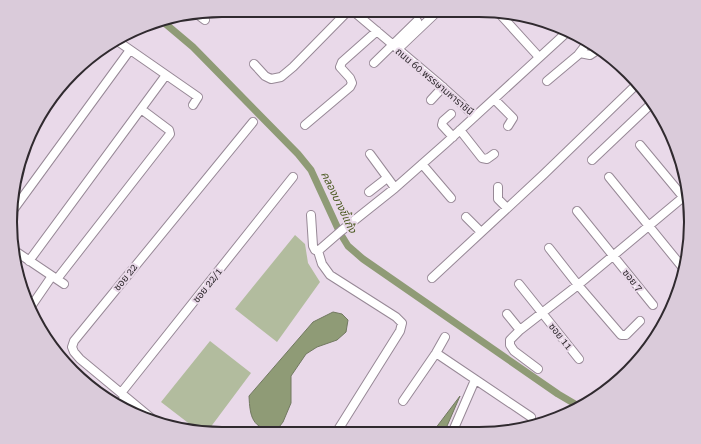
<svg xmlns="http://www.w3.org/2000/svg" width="701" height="444" font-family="'Roboto Serif','Noto Sans Thai',serif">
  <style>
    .green { fill: #b2bc9e }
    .water { fill: #8f9b76; stroke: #727961 }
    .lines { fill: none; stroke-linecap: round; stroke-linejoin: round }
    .canal { stroke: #8f9b76; stroke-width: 7 }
    .minor-casing { stroke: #978896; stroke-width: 10 }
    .minor { stroke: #fff; stroke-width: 8 }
    .labels { text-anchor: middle; stroke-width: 4; stroke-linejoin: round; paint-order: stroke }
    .street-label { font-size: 10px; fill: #302a2f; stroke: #e9d9e9 }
    .water-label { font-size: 11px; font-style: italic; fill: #4b5a21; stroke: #e9d9e9 }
    .rim { fill: none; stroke: #302a2f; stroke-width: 2 }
  </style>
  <rect width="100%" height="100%" fill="#e9d9e9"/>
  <!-- green -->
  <path class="green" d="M295,235L305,244L308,263L320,282L277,342L235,309Z
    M210,341L251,373L207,432H200L161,402Z"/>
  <!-- water -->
  <path class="water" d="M333,312L342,314L348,320L346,332L337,340L317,347L306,354L291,376V403L283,422L276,431C252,429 250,417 249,396L313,322Z
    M460,396L444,433H432Z"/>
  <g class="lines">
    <!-- canal -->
    <path class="canal" d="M161,20L193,47L298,154L311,170L340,233L348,246L363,259L558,394L580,407"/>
    <defs>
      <path id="minor" d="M353,11L437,82L475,116
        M498,12L539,57
        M197,14L205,20
        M116,40L198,97L193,105
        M398,49L438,11
        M580,53L590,55L599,49
        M374,63L417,21
        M254,64L265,76L271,79L281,77L293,67L348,11
        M547,81L578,55L588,42
        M494,99L513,118L508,126
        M431,100L443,87
        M451,114L443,121L442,125L453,137
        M305,125L350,87L352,83L350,78L340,67L342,62L377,31
        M460,130L482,158L487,159L494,154
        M640,145L689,204
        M370,154L395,188
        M592,160L651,104
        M422,164L451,198
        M609,177L683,268
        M498,187V199L507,208
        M369,192L387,178
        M577,211L653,305
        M11,213L130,50
        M311,215L313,246L315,250L318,251L341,231L395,188L446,143L566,33L571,31
        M466,217L481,232
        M549,248L578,285L621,335H626L640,321
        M15,251L64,284
        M318,251L322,264L330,275L396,317L402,323L400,331L336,433
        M29,261L166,75
        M432,278L543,175L636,85
        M57,279L170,134L169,130L141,109
        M519,284L579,359
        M30,308L52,276
        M507,314L520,330
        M436,353L531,417
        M538,369L514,351L510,345V340L520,330L578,285L687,194
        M121,393L293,177
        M403,401L436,353L445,337
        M119,404L125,397
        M156,422L80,359L74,352L72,347L74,341L253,122
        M452,433L475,380"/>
    </defs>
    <!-- minor casing -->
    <use href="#minor" class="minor-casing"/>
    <!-- minor -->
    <use href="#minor" class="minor"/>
  </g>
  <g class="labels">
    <!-- street labels -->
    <g class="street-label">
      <text transform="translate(435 81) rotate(40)" y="4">ถนน 60 พรรษามหาราชินี</text>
      <text transform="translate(125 277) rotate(-51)" y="4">ซอย 22</text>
      <text transform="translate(633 280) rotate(51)" y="4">ซอย 7</text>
      <text transform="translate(207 285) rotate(-52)" y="4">ซอย 22/1</text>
      <text transform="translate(561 336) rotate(51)" y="4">ซอย 11</text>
    </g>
    <!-- water labels -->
    <g class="water-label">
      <text transform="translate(339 202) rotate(64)" y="4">คลองบางขี้แก้ง</text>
    </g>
  </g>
  <!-- crop -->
  <path d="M0 0H701V444H0ZM222 17H479A205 205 0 0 1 684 222V222A205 205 0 0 1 479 427H222A205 205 0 0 1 17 222V222A205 205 0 0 1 222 17Z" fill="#dacbda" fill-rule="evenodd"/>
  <path class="rim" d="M222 17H479A205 205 0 0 1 684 222V222A205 205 0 0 1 479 427H222A205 205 0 0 1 17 222V222A205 205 0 0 1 222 17Z"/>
</svg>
